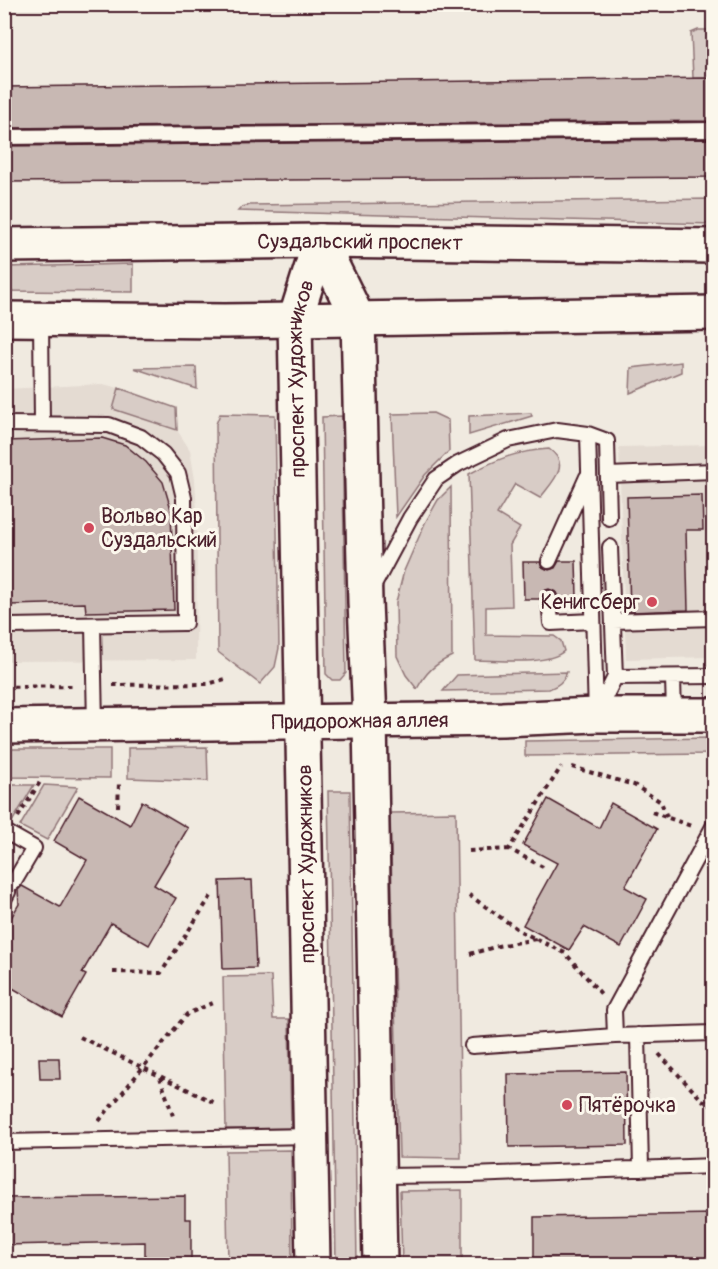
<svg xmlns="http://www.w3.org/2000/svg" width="718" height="1269" font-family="Pangolin,sans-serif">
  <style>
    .built { fill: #e4dbd2 }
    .green { fill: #d8ccc6; stroke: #917678; stroke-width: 1.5 }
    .building { fill: #c8b8b3; stroke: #4a1f2b; stroke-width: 1.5 }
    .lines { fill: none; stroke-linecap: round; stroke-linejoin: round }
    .service-casing { stroke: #4a1f2b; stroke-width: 18 }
    .tertiary-casing { stroke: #4a1f2b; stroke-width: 38 }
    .secondary-casing { stroke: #4a1f2b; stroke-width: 38 }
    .path { stroke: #4a1f2b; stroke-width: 4; stroke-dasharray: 4.5 4.5; stroke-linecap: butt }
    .service { stroke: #fbf7ec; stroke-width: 14 }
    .tertiary { stroke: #fbf7ec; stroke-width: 33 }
    .secondary { stroke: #fbf7ec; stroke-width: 33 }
    .poi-dot { fill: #d1495b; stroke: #fbf7ec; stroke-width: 2 }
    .labels { text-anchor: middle; stroke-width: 6; stroke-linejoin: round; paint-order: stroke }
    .street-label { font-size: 21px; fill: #4a1f2b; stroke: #fbf7ec }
    .poi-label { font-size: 21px; fill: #4a1f2b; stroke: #fbf7ec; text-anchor: start }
  </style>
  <rect width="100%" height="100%" fill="#f0eae0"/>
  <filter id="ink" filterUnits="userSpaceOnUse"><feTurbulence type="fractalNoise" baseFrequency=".0167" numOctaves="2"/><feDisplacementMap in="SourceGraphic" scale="12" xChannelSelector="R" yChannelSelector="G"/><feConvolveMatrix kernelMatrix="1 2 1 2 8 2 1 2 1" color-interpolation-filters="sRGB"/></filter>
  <g filter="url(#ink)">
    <!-- built -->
    <path class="built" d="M103,384L119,388L113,409L177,430L190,450L195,480L197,513L196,660L5,661V389Z
      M713,445V657L626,659L619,447Z"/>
    <!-- green -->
    <path class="green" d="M698,30H713V78H693L691,33Z
      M713,199V224L238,211L242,207L250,205Z
      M133,264V292L5,291V267Z
      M681,362V372L630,393L631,368Z
      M196,367L197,389L134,368Z
      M119,388L176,408L177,430L113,409Z
      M433,413L448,420L449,451L425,475L396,517L392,414Z
      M531,413L532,416L469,435V416Z
      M220,414L275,415L279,648L275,667L260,684L218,652L216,424Z
      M342,416L346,673L340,680H332L326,674L322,417Z
      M549,449C572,465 552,482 540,498L515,484L497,514L520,528L510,545L512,606L486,607V635L554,636L561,641L564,651C547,666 498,660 475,660L469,474C497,459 517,451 549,449Z
      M451,487L452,656C435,664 426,672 417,689L406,675L397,656L396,602L404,571L425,523L438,500Z
      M567,672C563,682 559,685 549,689L443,691L457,675Z
      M713,738V754L525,756V741Z
      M207,747L208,781L128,778V748Z
      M5,749H110V778L5,777Z
      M5,785H34L12,822L5,817Z
      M44,785L78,787L47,840L20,826Z
      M328,791H350L357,1264H336Z
      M456,812L461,1158L399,1157L390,813Z
      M271,976L273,1019H289L291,1128L226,1129L223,977Z
      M291,1150L292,1264H228L226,1151Z
      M462,1190V1264H402L400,1191Z"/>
    <!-- building -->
    <path class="building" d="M714,78V121L4,128V87Z
      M714,139V177L4,182V146Z
      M102,438L125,445L146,462L163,482L171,509L174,610L86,612L85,603L9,605L5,441Z
      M702,495L703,530H686L688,610L630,612L627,497Z
      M559,561H576L577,597L558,598L556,592L549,589L543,591L540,599H524L523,562H540L542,567L549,570L555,568Z
      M79,796L130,825L142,801L188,828L154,885L176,898L149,945L111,923L82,973L86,975L62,1017L4,983V930L19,904L18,890L22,886L60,907L87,860L54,841Z
      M548,799L599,828L611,803L657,829L625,887L647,899L621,947L584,927L569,950L523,925L557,863L523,845Z
      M252,880L256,968L223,969L220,881Z
      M39,1058H59L60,1079H40Z
      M626,1072L627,1145L509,1147L508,1074Z
      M185,1196V1219H191V1264H145V1242L4,1245V1198Z
      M714,1214V1260L534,1264V1217Z"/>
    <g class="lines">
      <defs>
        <path id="service" d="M4,137L714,130
          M41,320L42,424
          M4,424L109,425L141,437L163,454L178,473L184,498L185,623L10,626
          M588,434L607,441L609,518
          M608,475L714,471
          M549,561L587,477
          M372,589L410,518L436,479L458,464L508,440L557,430L588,434L596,715
          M549,598L551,623L593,621
          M614,621L714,618
          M93,625L95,725
          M615,677L714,676
          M673,678L674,714
          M597,713L615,677L610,547
          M4,831L34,848L14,882
          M4,899L8,892
          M638,1035L641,1169
          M615,1036L614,1010L714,825
          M472,1046L615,1036L714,1033
          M4,1142L311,1136
          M379,1176L471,1175L714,1166"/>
        <g id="tertiary">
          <path d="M320,241L358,319L365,602L370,720L380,1264"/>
          <path id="s1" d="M4,726L502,719L596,715H714"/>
          <path id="s2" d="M313,1264L295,320L320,241"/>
        </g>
        <g id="secondary">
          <path id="s3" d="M4,245L320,241L714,246"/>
          <path d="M4,319L225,321L714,313"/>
        </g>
      </defs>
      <!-- service casing -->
      <use href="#service" class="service-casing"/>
      <!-- tertiary casing -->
      <use href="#tertiary" class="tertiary-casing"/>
      <!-- secondary casing -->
      <use href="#secondary" class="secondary-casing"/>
      <!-- path -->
      <path class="path" d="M113,685L208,684L228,678
        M4,687L75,686
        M572,767L634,785L661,802L667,817
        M118,807L119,783
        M652,812L691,826
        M18,817L40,782
        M469,851L509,849
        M543,867L509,849L561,767
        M469,895L520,931L565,953L602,995
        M470,954L498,946L536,939
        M113,972L161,973L213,893
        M80,1037L217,1104
        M659,1054L702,1100L714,1107
        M160,1077L174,1119
        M99,1121L187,1014L215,1002"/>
      <!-- service -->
      <use href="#service" class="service"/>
      <!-- tertiary -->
      <use href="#tertiary" class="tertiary"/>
      <!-- secondary -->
      <use href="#secondary" class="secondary"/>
    </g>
  </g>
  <!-- markers -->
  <g class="poi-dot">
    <circle cx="89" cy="528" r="6"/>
    <circle cx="652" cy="602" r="6"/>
    <circle cx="567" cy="1105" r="6"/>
  </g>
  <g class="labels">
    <!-- street labels -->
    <g class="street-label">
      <text dy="7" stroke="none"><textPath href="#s3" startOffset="356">Суздальский проспект</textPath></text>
      <text dy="7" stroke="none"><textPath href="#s2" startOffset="886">проспект Художников</textPath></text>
      <text dy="7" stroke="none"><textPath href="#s1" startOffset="356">Придорожная аллея</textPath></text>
      <text transform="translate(306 864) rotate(-91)" y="7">проспект Художников</text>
    </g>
    <!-- poi labels -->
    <g class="poi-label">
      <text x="101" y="523">Вольво Кар<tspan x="101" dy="24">Суздальский</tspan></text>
      <text x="640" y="609" text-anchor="end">Кенигсберг</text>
      <text x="579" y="1112">Пятёрочка</text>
    </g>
  </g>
  <!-- margin -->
  <rect width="718" height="1269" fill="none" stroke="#fbf7ec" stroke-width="24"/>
  <rect x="12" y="12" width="694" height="1245" fill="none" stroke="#4a1f2b" stroke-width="2" filter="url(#ink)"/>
</svg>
